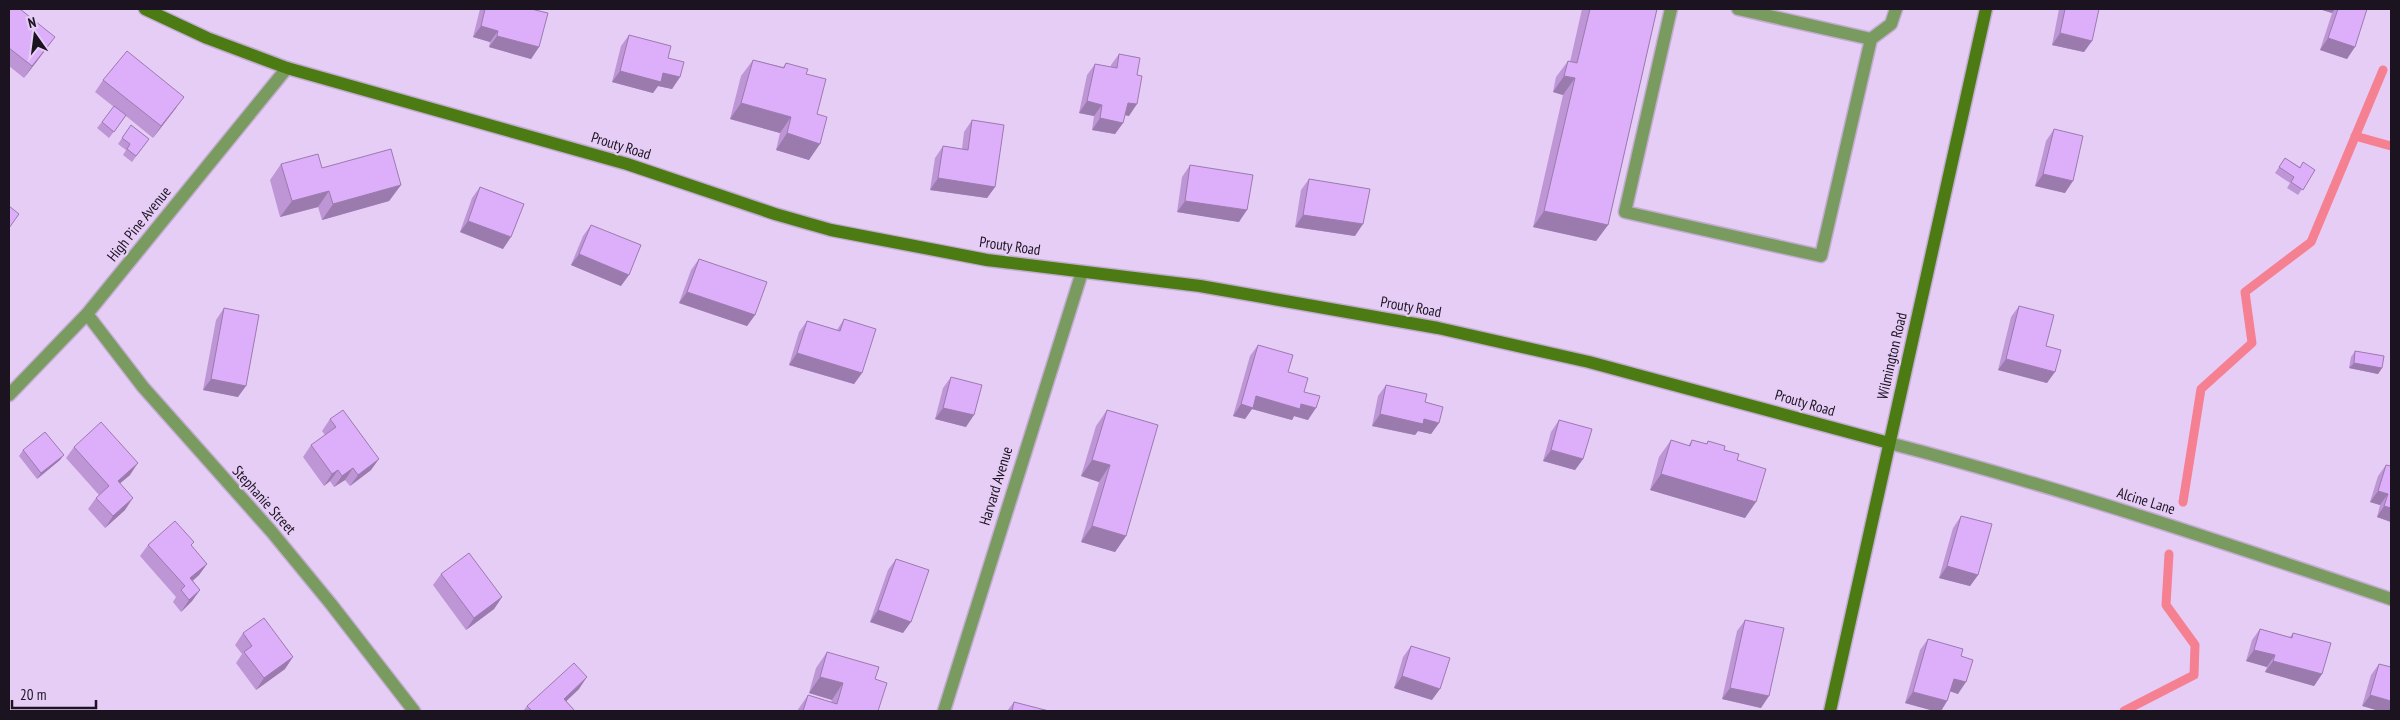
<svg xmlns="http://www.w3.org/2000/svg" width="2400" height="720" font-family="'PT Sans Narrow',sans-serif">
  <style>
    .lines { fill: none; stroke-linecap: round; stroke-linejoin: round }
    .stream { stroke: #f58091; stroke-width: 9 }
    .lane-casing { stroke: #c2acd0; stroke-width: 15 }
    .street-casing { stroke: #c2acd0; stroke-width: 15 }
    .secondary-casing { stroke: #c2acd0; stroke-width: 15 }
    .lane { stroke: #7a9b60; stroke-width: 12 }
    .street { stroke: #7a9b60; stroke-width: 12 }
    .secondary { stroke: #4c7b14; stroke-width: 12 }
    .wall { fill: #be96d6 }
    .shaded-wall { fill: #9b7aae }
    .building { fill: #ddaef9; stroke: #9b7aae }
    .labels { text-anchor: middle; stroke-width: 4.5; stroke-linejoin: round; paint-order: stroke }
    .street-label { font-size: 15px; fill: #1c1321; stroke: #e6cdf6 }
  </style>
  <rect width="100%" height="100%" fill="#e6cdf6"/>
  <g class="lines">
    <!-- stream -->
    <path class="stream" d="M2355,136L2391,146
      M2183,502L2201,389L2252,343L2245,292L2311,242L2383,70
      M2124,711L2194,675L2195,645L2166,605L2169,554"/>
    <defs>
      <path id="lane" d="M1671,9L1625,212L1821,256L1871,39L1738,9
        M1871,39L1891,24L1896,9"/>
      <path id="street" d="M87,314L143,387L271,531L331,604L414,711
        M9,395L87,314L287,68
        M1889,443C2059,487 2225,543 2391,599
        M944,711L1082,272"/>
      <path id="secondary" d="M145,9L207,38L287,68L627,164L775,214L831,230L987,260L1200,286L1438,328L1589,362L1889,443
        M1830,711L1986,9"/>
    </defs>
    <!-- lane casing -->
    <use href="#lane" class="lane-casing"/>
    <!-- street casing -->
    <use href="#street" class="street-casing"/>
    <!-- secondary casing -->
    <use href="#secondary" class="secondary-casing"/>
    <!-- lane -->
    <use href="#lane" class="lane"/>
    <!-- street -->
    <use href="#street" class="street"/>
    <!-- secondary -->
    <use href="#secondary" class="secondary"/>
  </g>
  <!-- wall -->
  <path class="wall" d="M9,9L47,48L24,78L9,66Z
    M480,9H531L539,47L531,59L489,47L490,42L473,37Z
    M1582,9H1657L1608,225L1596,241L1533,227L1563,95L1553,92L1556,77L1568,61L1570,62Z
    M2059,9H2099L2084,52L2052,45Z
    M2319,9H2367L2347,59L2320,50L2332,13Z
    M629,35L668,58L680,77L672,89L658,86L653,93L612,82L621,46Z
    M1119,54L1129,116L1125,115L1123,123L1115,134L1092,130L1094,116L1079,113L1087,75L1095,64L1111,67V65Z
    M753,60L783,67L786,63L806,74L817,114L809,160L776,150L780,133L730,119L741,76Z
    M103,80L176,108L153,138L126,116L109,138L97,128L114,107L95,92Z
    M972,120L995,187L987,198L930,190L935,158L943,146L962,149L964,132Z
    M131,125L149,139L132,162L123,155L126,150L118,144Z
    M2054,129L2065,193L2035,186L2046,141Z
    M2285,158L2300,167L2315,170L2298,195L2287,188L2290,183L2275,173Z
    M281,164L322,168L401,185L389,201L322,220L318,207L280,217L270,180Z
    M1190,165L1239,222L1177,212L1182,177Z
    M1309,179L1355,236L1295,227L1301,190Z
    M480,187L503,249L460,232L472,198Z
    M591,225L621,286L571,265L583,236Z
    M699,259L755,315L747,326L679,303L691,270Z
    M2019,306L2046,346L2047,383L1998,370L2011,317Z
    M224,308L238,397L203,390L216,320Z
    M844,319L862,373L854,384L789,365L799,332L807,321L837,330Z
    M1258,345L1288,372L1304,392L1308,420L1294,416L1292,420L1252,409L1245,419L1233,416L1250,356Z
    M2355,351L2382,368L2378,374L2349,368L2351,357Z
    M951,377L966,427L935,419L943,388Z
    M1386,385L1425,402L1439,423L1431,434L1418,431L1415,435L1372,426L1378,396Z
    M1107,410L1126,536L1115,552L1081,542L1099,482L1081,476L1096,426Z
    M330,419L371,470L350,486L345,480L334,487L330,481L324,486L303,457L311,445L325,435L322,431Z
    M1559,420L1583,459L1575,470L1543,461L1551,432Z
    M1671,440L1688,446L1692,440L1706,444L1708,441L1724,450L1737,460L1745,518L1650,490L1659,457Z
    M74,447L130,475L120,483L125,510L105,528L88,509L96,498L99,495L66,458Z
    M23,450L60,460L37,479L19,456Z
    M2386,465L2391,522L2377,517L2380,505L2370,502L2378,476Z
    M1961,516L1978,575L1970,586L1939,578L1953,528Z
    M148,545L191,546L207,564L199,575L193,581L200,590L192,601L181,612L173,602L176,597L140,556Z
    M896,559L903,633L870,622L888,570Z
    M441,574L502,597L494,609L466,630L433,585Z
    M1745,620L1761,708L1722,699L1737,631Z
    M2260,629L2290,637L2293,633L2322,674L2314,686L2265,672L2267,667L2246,661L2252,640Z
    M243,633L285,669L256,690L236,663L242,654L235,645Z
    M1928,639L1961,656L1958,694L1950,691L1947,701L1941,711H1934L1905,703L1920,650Z
    M1411,646L1432,700L1394,688L1403,657Z
    M827,652L875,679L878,711H797L808,695L831,702L832,700L809,693L816,668Z
    M2379,664L2391,667L2362,706L2371,675Z
    M579,689L566,701L575,711H523L527,706Z
    M1014,702L1049,711H1007Z"/>
  <!-- shaded-wall -->
  <path class="shaded-wall" d="M2319,9H2335L2332,13Z
    M481,26L498,31L490,42L473,37Z
    M2060,33L2092,41L2084,52L2052,45Z
    M497,36L539,47L531,59L489,47Z
    M55,37L47,48L24,78L32,66Z
    M2328,38L2355,47L2347,59L2320,50Z
    M620,71L663,73L680,77L672,89L658,86L653,93L612,82Z
    M1564,76L1575,78L1563,95L1553,92Z
    M184,97L176,108L153,138L161,126Z
    M1087,101L1102,105L1094,116L1079,113Z
    M741,103L791,117L780,133L730,119Z
    M1128,103L1137,104L1129,116L1120,114Z
    M1100,118L1123,123L1115,134L1092,130Z
    M787,133L820,144L809,160L776,150Z
    M2043,174L2073,181L2065,193L2035,186Z
    M938,178L995,187L987,198L930,190Z
    M401,185L389,201L322,220L333,204Z
    M329,191L318,207L280,217L292,201Z
    M1185,201L1247,210L1239,222L1177,212Z
    M1544,211L1608,225L1596,241L1533,227Z
    M1303,215L1363,224L1355,236L1295,227Z
    M468,221L511,237L503,249L460,232Z
    M579,254L629,275L621,286L571,265Z
    M687,292L755,315L747,326L679,303Z
    M797,353L862,373L854,384L789,365Z
    M2006,359L2055,372L2047,383L1998,370Z
    M2354,363L2382,368L2378,374L2349,368Z
    M211,379L246,386L238,397L203,390Z
    M1256,396L1301,404L1316,408L1308,420L1294,416L1292,420L1252,409L1245,419L1233,416L1241,404Z
    M943,408L974,415L966,427L935,419Z
    M1380,414L1424,419L1439,423L1431,434L1418,431L1415,435L1372,426Z
    M1551,450L1583,459L1575,470L1543,461Z
    M64,455L60,460L37,479L41,473Z
    M379,459L371,470L350,486L358,475Z
    M1092,460L1110,465L1099,482L1081,476Z
    M138,463L130,475L110,492L118,481Z
    M353,468L345,480L334,487L342,476Z
    M338,470L330,481L324,486L332,474Z
    M1661,474L1756,502L1745,518L1650,490Z
    M2378,491L2388,494L2380,505L2370,502Z
    M133,498L125,510L105,528L113,516Z
    M2384,506L2391,508V522L2377,517Z
    M1092,526L1126,536L1115,552L1081,542Z
    M207,564L199,575L182,589L190,578Z
    M1947,566L1978,575L1970,586L1939,578Z
    M200,590L192,601L181,612L189,600Z
    M502,597L494,609L466,630L474,618Z
    M878,610L911,622L903,633L870,622Z
    M2254,650L2275,655L2267,667L2246,661Z
    M293,657L285,669L256,690L264,678Z
    M2273,661L2322,674L2314,686L2265,672Z
    M1402,676L1440,689L1432,700L1394,688Z
    M587,677L579,689L556,711L564,699Z
    M820,677L843,683L832,700L809,693Z
    M1954,679L1966,682L1958,694L1946,690Z
    M1730,688L1769,696L1761,708L1722,699Z
    M1913,692L1947,701L1941,711H1934L1905,703Z
    M2370,695L2391,701V711H2379L2362,706Z"/>
  <!-- building -->
  <path class="building" d="M9,9H20L55,37L32,66L9,48Z
    M485,9H531L548,13L539,47L497,36L498,31L481,26Z
    M1590,9H1657L1608,225L1544,211L1575,78L1564,76L1568,61L1577,63Z
    M2065,9H2099L2092,41L2060,33Z
    M2338,9H2367L2355,47L2328,38Z
    M629,35L671,46L668,58L684,62L680,77L663,73L661,82L620,71Z
    M127,51L184,97L161,126L103,80Z
    M1119,54L1140,58L1137,75L1142,76L1137,104L1128,103L1123,123L1100,118L1102,105L1087,101L1095,64L1117,68Z
    M753,60L784,68L786,63L808,69L806,74L826,79L817,114L827,117L820,144L787,133L791,117L741,103Z
    M114,106L126,115L114,132L102,122Z
    M972,120L1004,125L995,187L938,178L943,146L968,150Z
    M131,125L149,139L136,156L127,149L130,144L122,138Z
    M2054,129L2083,136L2073,181L2043,174Z
    M391,149L401,185L333,204L329,191L292,201L281,164L318,154L322,168Z
    M2285,158L2300,168L2303,162L2315,170L2303,190L2291,182L2294,177L2279,167Z
    M1190,165L1253,175L1247,210L1185,201Z
    M1309,179L1370,189L1363,224L1303,215Z
    M480,187L524,204L511,237L468,221Z
    M9,206L19,214L9,228Z
    M591,225L641,245L629,275L579,254Z
    M699,259L767,282L755,315L687,292Z
    M2019,306L2054,315L2046,346L2061,350L2055,372L2006,359Z
    M224,308L259,315L246,386L211,379Z
    M844,319L876,329L862,373L797,353L807,321L840,331Z
    M1258,345L1293,355L1288,372L1308,378L1304,392L1320,396L1316,408L1301,404L1300,409L1256,396L1253,408L1241,404Z
    M2355,351L2384,356L2382,368L2354,363Z
    M951,377L982,385L974,415L943,408Z
    M1386,385L1427,394L1425,402L1443,407L1439,423L1424,419L1423,424L1380,414Z
    M343,410L379,459L358,475L353,468L342,476L338,470L332,474L311,445L336,427L330,419Z
    M1107,410L1158,425L1126,536L1092,526L1110,465L1092,460Z
    M1559,420L1592,429L1583,459L1551,450Z
    M101,422L138,463L118,481L133,498L113,516L96,498L109,486L74,447Z
    M45,432L64,455L41,473L23,450Z
    M1671,440L1690,446L1692,440L1707,444L1708,441L1725,446L1724,450L1739,454L1737,460L1766,469L1756,502L1661,474Z
    M2386,465L2391,466V508L2384,506L2388,494L2378,491Z
    M1961,516L1992,524L1978,575L1947,566Z
    M175,521L194,542L191,545L207,564L190,578L200,590L189,600L181,590L185,586L148,545Z
    M469,553L502,597L474,618L441,574Z
    M896,559L929,570L911,622L878,610Z
    M264,618L293,657L264,678L244,652L252,646L243,633Z
    M1745,620L1784,628L1769,696L1730,688Z
    M2260,629L2292,638L2293,633L2331,643L2322,674L2273,661L2275,655L2254,650Z
    M1928,639L1963,649L1961,656L1973,660L1966,682L1954,679L1947,701L1913,692Z
    M1411,646L1450,658L1440,689L1402,676Z
    M827,652L879,667L875,679L887,683L878,711H803L808,695L837,704L843,683L820,677Z
    M574,663L587,677L564,699L575,711H532L527,706Z
    M2379,664L2391,667V701L2370,695Z
    M1014,702L1049,711H1012Z"/>
  <g class="labels">
    <!-- street labels -->
    <g class="street-label">
      <text transform="translate(621 146) rotate(17)" y="5">Prouty Road</text>
      <text transform="translate(139 224) rotate(-51)" y="5">High Pine Avenue</text>
      <text transform="translate(1010 246) rotate(8)" y="5">Prouty Road</text>
      <text transform="translate(1411 307) rotate(10)" y="5">Prouty Road</text>
      <text transform="translate(1892 356) rotate(-77)" y="5">Wilmington Road</text>
      <text transform="translate(1805 403) rotate(16)" y="5">Prouty Road</text>
      <text transform="translate(996 486) rotate(-73)" y="5">Harvard Avenue</text>
      <text transform="translate(264 500) rotate(48)" y="5">Stephanie Street</text>
      <text transform="translate(2146 501) rotate(17)" y="5">Alcine Lane</text>
    </g>
  </g>
  <!-- border -->
  <rect width="2400" height="720" fill="none" stroke="#1c1321" stroke-width="20"/>
  <!-- north arrow -->
  <g transform="translate(35 35) rotate(346)" stroke="#e6cdf6" stroke-width="4" paint-order="stroke">
  <path d="M0-4L9 19L0 12L-9 19Z" fill="#1c1321"/>
  <text y="-8" font-size="14" font-weight="bold" text-anchor="middle" fill="#1c1321">N</text>
  </g>
  <!-- scale -->
  <path d="M12 700v8h84v-8" fill="none" stroke="#1c1321" stroke-width="2.5"/>
  <text x="20" y="700" font-size="15" fill="#1c1321" stroke="#e6cdf6" stroke-width="4" paint-order="stroke">20 m</text>
</svg>
